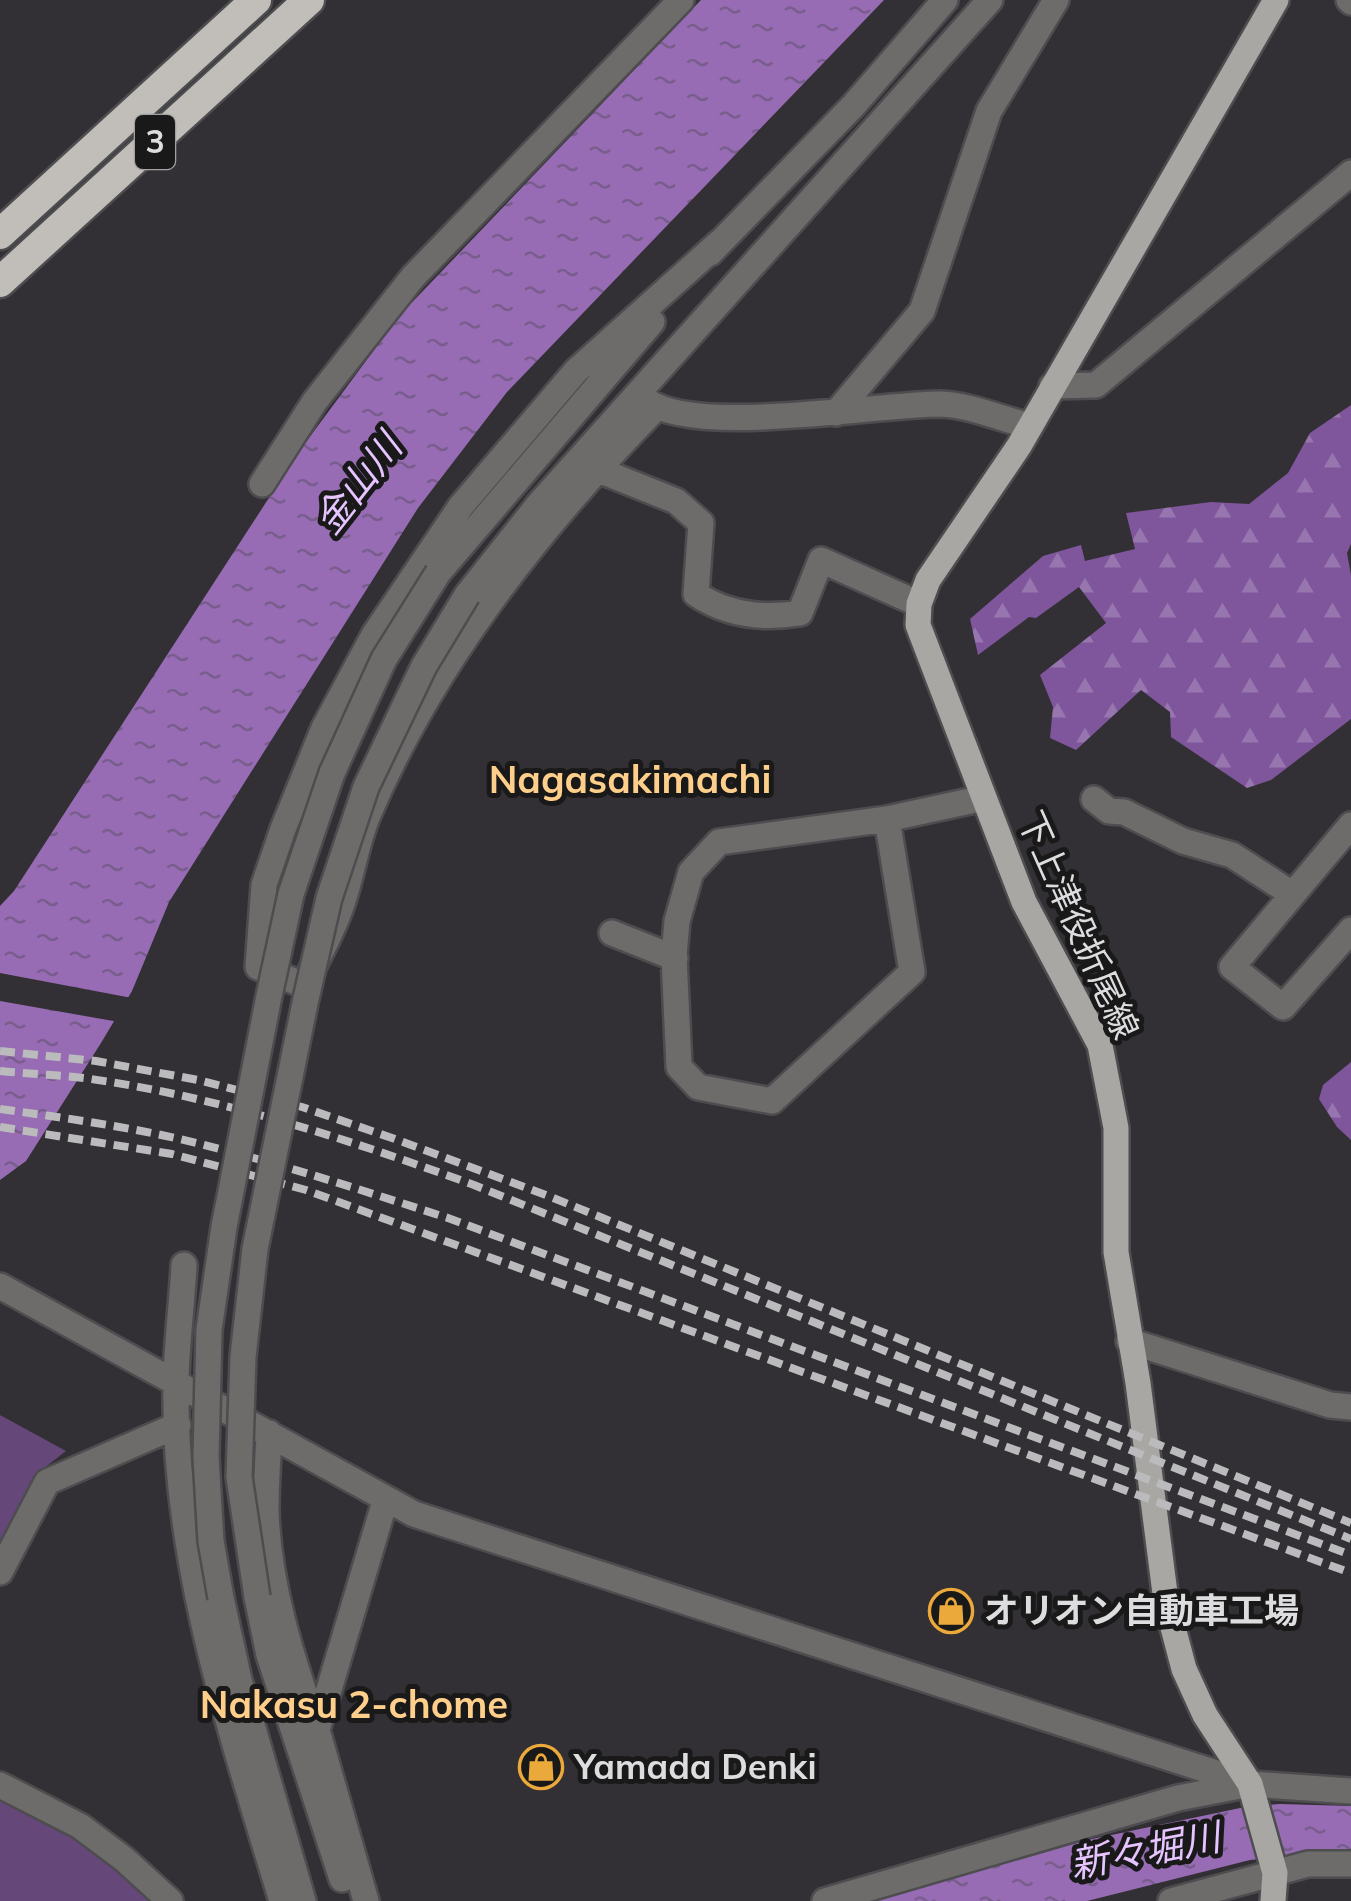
<svg xmlns="http://www.w3.org/2000/svg" width="1351" height="1901" font-family="Mulish,'Noto Sans JP',sans-serif">
  <style>
    .green { fill: #654779 }
    .forest { fill: url(#forest-firs) }
    .water { fill: url(#water-ripples) }
    .pier { fill: #323034 }
    .lines { fill: none; stroke-linecap: round; stroke-linejoin: round }
    .minor-casing { stroke: #4d4c4f; stroke-width: 30 }
    .major-casing { stroke: #4d4c4f; stroke-width: 30 }
    .highway-casing { stroke: #4d4c4f; stroke-width: 35 }
    .minor { stroke: #6e6c6b; stroke-width: 25 }
    .major { stroke: #a9a7a3; stroke-width: 25 }
    .highway { stroke: #c1beba; stroke-width: 30 }
    .rail { stroke: #bbbabc; stroke-width: 8; stroke-dasharray: 15 8; stroke-linecap: butt }
    .minor-bridge-casing { stroke: #4d4c4f; stroke-width: 30; stroke-linecap: butt }
    .minor-bridge { stroke: #6e6c6b; stroke-width: 25 }
    .labels { text-anchor: middle; stroke-width: 10; stroke-linejoin: round; paint-order: stroke }
    .shield { fill: #1a191a; stroke: #a2a2a3; stroke-width: 2.5 }
    .shield-label { font-size: 32px; font-weight: bold; fill: #dddcde }
    .street-label { font-size: 35px; fill: #dddcde; stroke: #1a191a }
    .poi-label { font-size: 35px; font-weight: bold; fill: #dddcde; stroke: #1a191a; text-anchor: start }
    .water-label { font-size: 38px; font-style: italic; fill: #e5c4ff; stroke: #1a191a }
    .neighbourhood-label { font-size: 38px; font-weight: bold; fill: #fece8b; stroke: #1a191a }
  </style>
  <defs>
    <pattern id="forest-firs" width="22" height="20" patternUnits="userSpaceOnUse" patternTransform="scale(2.5)"><rect width="22" height="20" fill="#7f559c"/><path d="M5 1l3.5 6h-7zM16 11l3.5 6h-7z" fill="#9775ae"/></pattern>
    <pattern id="water-ripples" width="26" height="14" patternUnits="userSpaceOnUse" patternTransform="scale(2.5)"><rect width="26" height="14" fill="#976cb4"/><path d="M2 4q2-2 4 0t4 0M15 11q2-2 4 0t4 0" fill="none" stroke="#795d8c"/></pattern>
  </defs>
  <rect width="100%" height="100%" fill="#323034"/>
  <!-- green -->
  <path class="green" d="M0,1415L66,1451L34,1476L0,1548Z
    M0,1789L101,1844L155,1901H0Z"/>
  <!-- forest -->
  <path class="forest" d="M1351,405V544L1347,553L1351,575V719L1271,780L1247,788L1171,737L1170,712L1141,690L1076,750L1050,738L1053,707L1040,675L1106,623L1079,587L1036,618L1029,617L978,655L970,619L1043,556L1081,545L1085,561L1135,549L1126,513L1211,502L1249,504L1288,473L1310,433Z
    M1351,1062V1140L1337,1127L1319,1099L1323,1085Z"/>
  <!-- water -->
  <path class="water" d="M701,0H884L507,392L418,508L169,902L132,991L101,1043L26,1161L0,1180V906L14,891L300,450L400,315Z
    M1280,1804L1351,1806V1851L1250,1860L1087,1901H864L1059,1846L1245,1807Z"/>
  <!-- pier -->
  <path class="pier" d="M0,973L132,998L119,1022L0,1001Z"/>
  <g class="lines">
    <defs>
      <path id="minor" d="M1349,0L1351,2
        M710,253L853,106L945,0
        M1052,386L1096,385L1351,173
        M646,400C693,437 876,404 941,404C969,405 1002,419 1030,426
        M656,408C540,526 433,662 368,815C354,848 351,885 337,917C328,940 315,963 304,985L258,967L264,885L283,829L324,728L374,635L461,506L576,371L720,242
        M836,413L922,311L989,111L1056,0
        M596,469L676,501L701,523L696,594C727,615 763,619 800,613L821,560L919,604
        M262,484L315,401L413,277L681,0
        M438,573L652,322
        M467,595L539,504L990,0
        M1094,799L1109,811L1124,812L1183,841L1232,855L1292,894
        M887,819L912,972L772,1101L698,1087L679,1067L674,956L677,921L691,872L719,842L887,819L984,798
        M1351,825L1232,967L1283,1007L1351,930
        M612,933L675,958
        M184,1265C182,1303 177,1341 176,1379C172,1558 231,1732 282,1901
        M0,1286L414,1514L1250,1784
        M1129,1341L1330,1405L1351,1407
        M269,1433C268,1458 266,1485 266,1510C268,1585 292,1660 317,1730
        M0,1572L47,1482L178,1425
        M257,1597L269,1655L342,1879
        M221,1598L239,1680L303,1901
        M0,1785L80,1826L124,1859L170,1901
        M366,1901L317,1730L385,1501
        M825,1901L1178,1798L1250,1784L1351,1791
        M1171,1901L1308,1864H1351"/>
      <path id="major" d="M1273,1901L1275,1873L1250,1784L1205,1715L1184,1669L1166,1601L1138,1383L1116,1252V1128L1100,1045L1024,902L918,625L919,604L928,580L1019,446L1276,0"/>
      <path id="highway" d="M0,234L256,0
        M0,282L309,0"/>
    </defs>
    <!-- minor casing -->
    <use href="#minor" class="minor-casing"/>
    <!-- major casing -->
    <use href="#major" class="major-casing"/>
    <!-- highway casing -->
    <use href="#highway" class="highway-casing"/>
    <!-- minor -->
    <use href="#minor" class="minor"/>
    <!-- major -->
    <use href="#major" class="major"/>
    <!-- highway -->
    <use href="#highway" class="highway"/>
    <!-- rail -->
    <path class="rail" d="M0,1051L96,1061L198,1080L302,1107L392,1138L551,1197L1351,1523
      M0,1071C30,1074 61,1075 91,1079C223,1098 350,1140 474,1185L1351,1539
      M0,1109C58,1117 117,1125 175,1138C267,1159 358,1189 448,1218L1351,1555
      M0,1127L172,1154L306,1190L1351,1573"/>
    <defs>
      <path id="minor-bridge" d="M257,1597L239,1477L243,1357L255,1249L305,1003L329,898L366,787L424,666L467,595
        M221,1598L211,1541L206,1457L209,1330L224,1227L269,996L291,894L332,773L384,659L438,573"/>
    </defs>
    <!-- minor-bridge casing -->
    <use href="#minor-bridge" class="minor-bridge-casing"/>
    <!-- minor-bridge -->
    <use href="#minor-bridge" class="minor-bridge"/>
  </g>
  <!-- icons -->
  <defs>
    <symbol id="shop-ring" viewBox="-11 -11 22 22"><circle r="9.5" fill="#1a191a" stroke="#eca93b" stroke-width="1.5"/><path d="M-5-2.5h2.3a2.7 3.5 0 0 1 5.4 0H5L5.5 6h-11ZM-1.5-2.5h3a1.5 2.3 0 0 0-3 0Z" fill="#eca93b"/></symbol>
  </defs>
  <g fill-rule="evenodd">
    <use href="#shop-ring" x="926" y="1586" width="50" height="50"/>
    <use href="#shop-ring" x="516" y="1742" width="50" height="50"/>
  </g>
  <g class="labels">
    <!-- shield labels -->
    <rect class="shield" x="135" y="115" width="40" height="54" rx="8"/>
    <g class="shield-label">
      <text x="155" y="153">3</text>
    </g>
    <!-- street labels -->
    <g class="street-label">
      <text transform="translate(1078 925) rotate(66)" y="12">下上津役折尾線</text>
    </g>
    <!-- poi labels -->
    <g class="poi-label">
      <text x="984" y="1623">オリオン自動車工場</text>
      <text x="574" y="1779">Yamada Denki</text>
    </g>
    <!-- water labels -->
    <g class="water-label">
      <text transform="translate(358 484) rotate(-52)" y="13">金山川</text>
      <text transform="translate(1145 1851) rotate(-11)" y="13">新々堀川</text>
    </g>
    <!-- neighbourhood labels -->
    <g class="neighbourhood-label">
      <text x="630" y="793">Nagasakimachi</text>
      <text x="354" y="1718">Nakasu 2-chome</text>
    </g>
  </g>
</svg>
